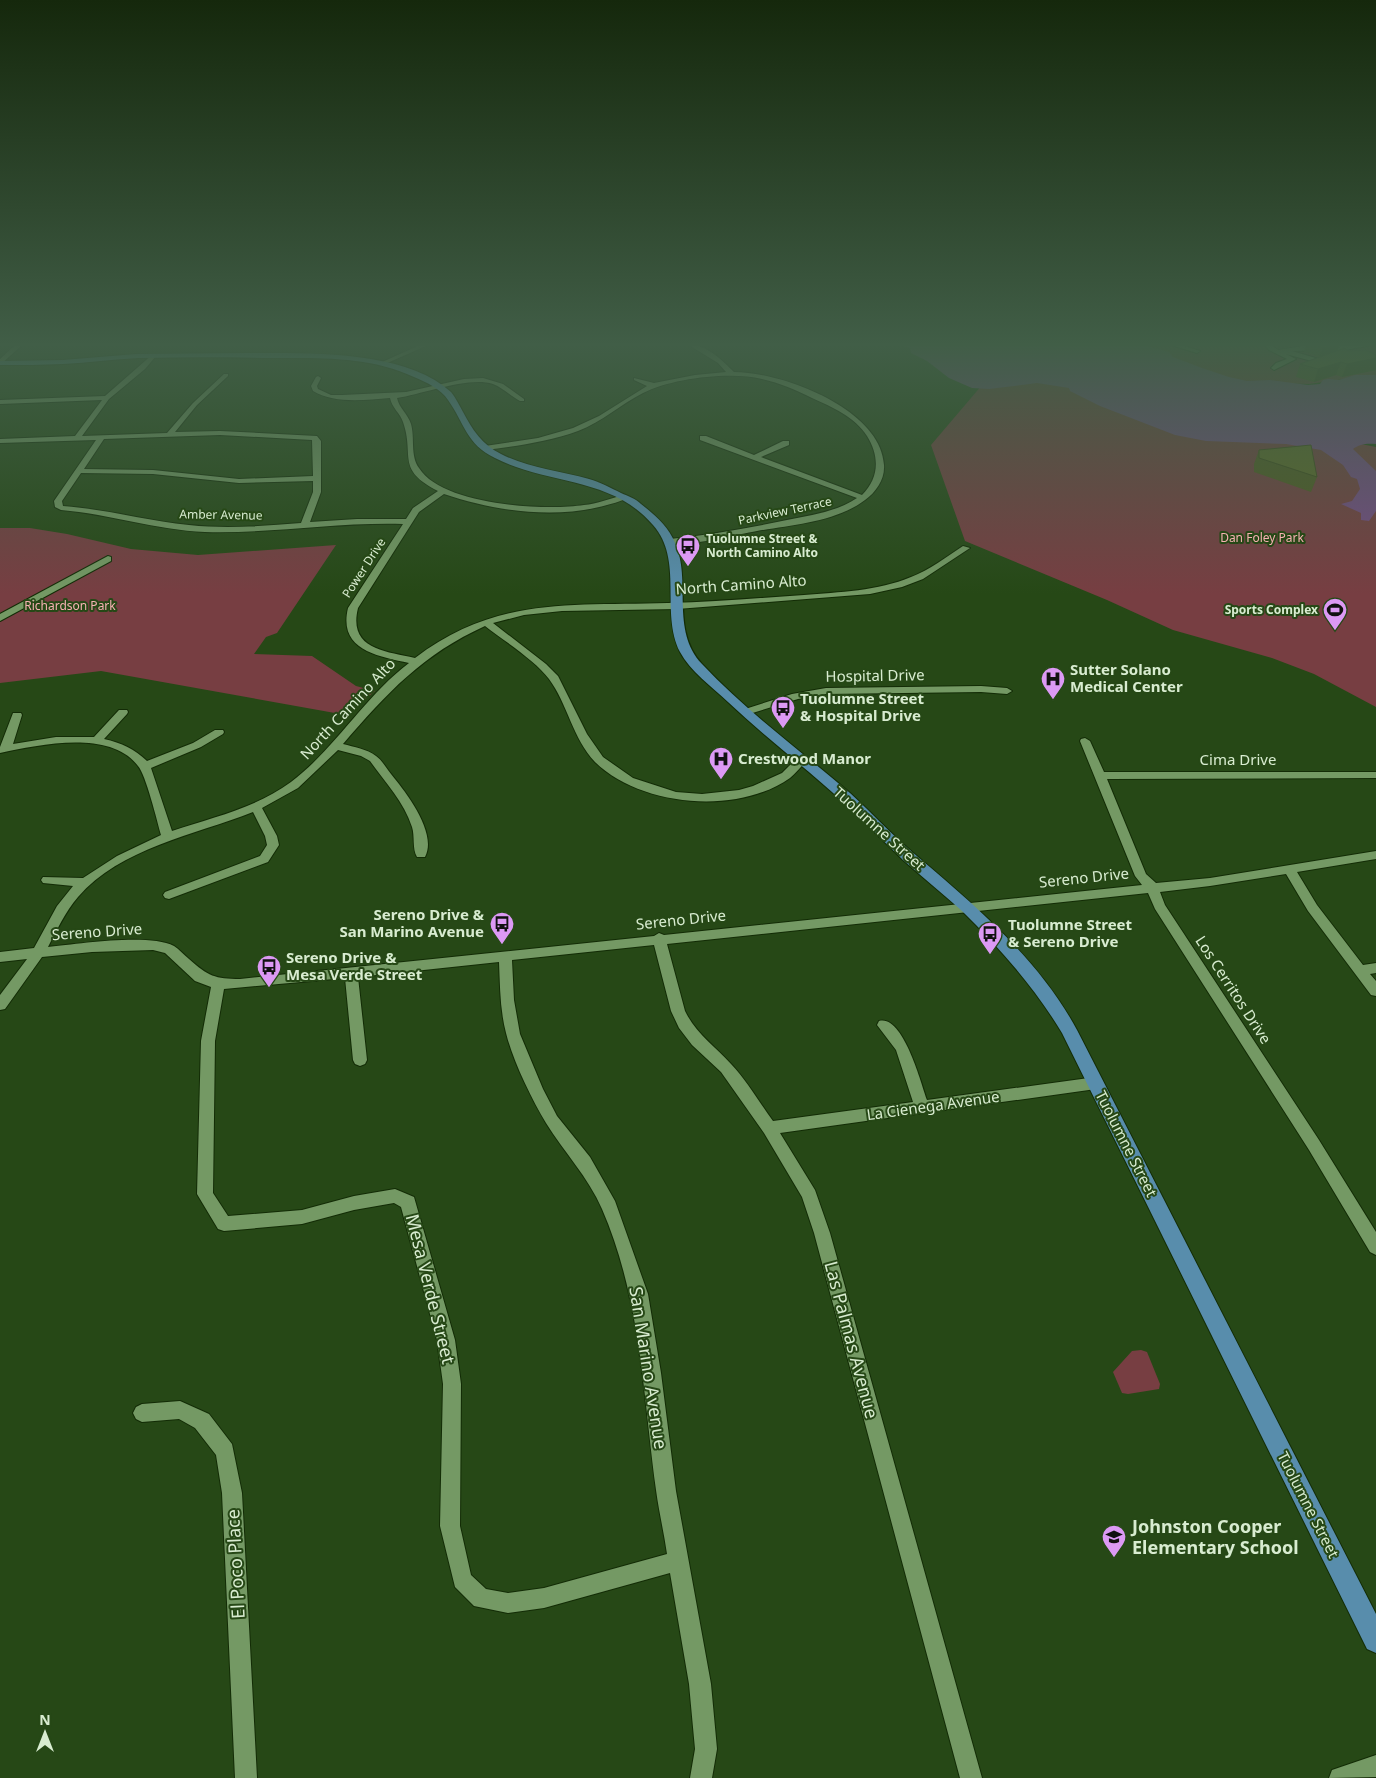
<svg xmlns="http://www.w3.org/2000/svg" width="1376" height="1778" font-family="'Noto Sans',sans-serif">
  <style>
    .green { fill: #773e42 }
    .water { fill: #774b86 }
    .lines { fill: none; stroke-linecap: round; stroke-linejoin: round }
    .minor-casing { stroke: #132c06; stroke-width: 2 }
    .major-casing { stroke: #132c06; stroke-width: 2 }
    .minor { fill: #749964; fill-rule: evenodd }
    .major { fill: #588dac; fill-rule: evenodd }
    .wall { fill: #525a24 }
    .shaded-wall { fill: #424a1d }
    .building { fill: #5f692a; stroke: #424a1d }
    .labels { text-anchor: middle; stroke-width: 4; stroke-linejoin: round; paint-order: stroke }
    .far-street-label { font-size: 12px; fill: #d8ecd0; stroke: #264816 }
    .far-park-label { font-size: 12px; fill: #f6b1b3; stroke: #264816 }
    .far-poi-label { font-size: 12px; font-weight: bold; fill: #d8ecd0; stroke: #264816; text-anchor: start }
    .street-label { font-size: 15px; fill: #d8ecd0; stroke: #264816 }
    .poi-label { font-size: 15px; font-weight: bold; fill: #d8ecd0; stroke: #264816; text-anchor: start }
    .near-street-label { font-size: 18px; fill: #d8ecd0; stroke: #264816 }
    .near-poi-label { font-size: 18px; font-weight: bold; fill: #d8ecd0; stroke: #264816; text-anchor: start }
  </style>
  <rect width="100%" height="100%" fill="#264816"/>
  <!-- green -->
  <path class="green" d="M1135,345H1376V381L1344,379L1309,384L1239,382Z
    M994,371L1376,447V707L1314,674L1272,658L1173,630L1107,600L965,541L931,445Z
    M0,528H30L67,534L131,549L198,555L336,545L277,633L266,637L254,654L312,656L356,686L375,691L346,715L101,671L0,683Z
    M1141,1350L1147,1352L1160,1384L1159,1389L1128,1394L1122,1393L1113,1372L1132,1351Z"/>
  <!-- water -->
  <path class="water" d="M901,345H1144L1169,352L1173,357L1202,368L1229,377L1247,381L1270,380L1308,385L1320,384L1323,380L1328,379L1339,380L1355,375H1376V444C1367,443 1359,444 1353,449L1376,471V511L1369,521L1361,520V513L1341,504L1352,501L1360,489L1357,479L1351,477L1343,465L1321,450L1286,444L1206,441L1175,435L1100,406L1070,391L1069,388L1037,383L989,389L972,388L949,378L927,361L911,353L910,348Z"/>
  <g class="lines">
    <defs>
      <path id="minor" d="M15,345H22L0,365V359Z
        M420,345H428L385,364L380,363Z
        M692,345C707,345 724,362 734,372C782,372 881,409 884,465C885,479 876,492 865,500C836,522 792,525 757,531C736,535 685,547 667,544V540L670,539C709,535 749,528 787,520C811,515 836,512 857,498L700,440V436H706L754,455L783,441H789V445L761,457L862,495C879,478 880,457 867,436C855,417 832,407 812,398C796,390 780,383 762,379C731,371 672,378 643,393C621,404 602,422 578,431C548,442 516,446 485,450L481,448L485,446L538,438L573,428L599,416L647,386L634,380V378L654,383L695,375L726,372L718,363L692,347Z
        M1171,345H1181L1200,351L1197,353Z
        M1265,345H1271L1278,350L1303,346L1371,345L1346,350L1292,351L1319,359L1329,358L1332,360L1319,363L1286,354L1296,359L1274,370L1271,368L1276,363L1287,359L1269,350Z
        M153,354L156,356L145,369L109,399L82,436L167,433L193,403L224,374H228V376L197,405L175,432L220,431L317,436L321,441V492L310,522L357,519H406L413,508L438,491C395,469 415,456 403,422C400,413 392,408 390,398C364,400 335,404 313,391L311,386L316,377L318,376L321,378L317,386L318,389L331,395H342L406,392L464,379L483,378L503,384L524,399V401H520C511,396 503,388 493,384C469,376 423,394 397,398C399,408 408,414 411,424C415,438 410,456 419,468C442,505 544,511 584,505C597,504 611,498 624,495L628,497C623,501 614,503 607,505C555,520 494,511 444,494L419,512L358,608C348,649 384,651 415,658C496,596 572,606 668,603C713,602 758,598 804,595C839,592 878,591 911,577C930,570 946,557 963,546L970,548L923,579L902,587L870,594L677,609L562,611L524,615L493,623L546,664L558,676L587,734L603,757L633,778L676,792L702,794L739,790L753,786L782,773L798,757H806L808,759L806,761C801,767 796,773 790,778C738,815 641,807 595,762C573,739 567,703 549,679C536,661 503,640 485,626C423,654 387,693 343,744C354,747 367,749 376,756C382,760 386,768 391,774C405,791 438,833 425,857H417C412,849 415,836 412,827C404,802 385,782 370,761L361,756L338,750L298,788L262,808L277,836L279,845L268,862L169,899L165,898L163,895L165,892L260,856L267,845L265,836L253,812C195,835 120,848 78,897C65,912 57,930 48,947C79,944 148,933 174,946C179,949 184,955 189,959C208,976 215,979 240,979L654,936L659,933L664,935L1142,885L1135,876L1080,741L1081,739L1085,738L1090,741L1104,772H1376V778L1107,779L1146,874L1156,883L1210,878L1376,851V859L1297,872L1317,905L1363,965L1376,963V973L1370,974L1376,981V996L1371,995L1308,911L1286,874L1210,886L1160,892L1165,905L1319,1140L1376,1232V1255L1370,1252L1309,1150L1155,909L1148,893L667,944L685,1011C696,1034 715,1046 731,1064C747,1081 759,1102 773,1121L913,1102L896,1050L877,1025L879,1021C903,1014 921,1083 927,1100L1096,1077L1101,1079L1103,1083L1101,1087L1096,1089L780,1133L815,1190L830,1233L982,1778H960L814,1233L802,1197L764,1133L721,1072L692,1045L679,1028L671,1011L654,945L512,960L514,1000L520,1034L543,1089L557,1116L590,1157L615,1201L648,1294L661,1373L676,1491L711,1684L717,1749L712,1778H690L695,1749L689,1684L670,1573L544,1608L508,1613L474,1606L455,1587L440,1526L443,1384L437,1340L401,1207L394,1203L354,1210L302,1224L224,1231L218,1229L197,1194L201,1041L211,987L195,981L165,953L153,950L92,952L42,957L5,1009L0,1010V995L27,959L0,962V952L34,948L57,906L73,886L43,883L41,880L43,877L83,878L117,856L161,835C157,821 146,775 138,766C110,729 39,745 0,753V747L13,713H21L22,715L13,744L56,737H94L119,710H127L128,712L127,714L104,739C122,743 134,749 147,761L193,743L215,730H223L224,732L223,734L201,747L151,768L172,831C213,817 256,808 291,782C336,748 364,697 409,663C377,656 338,650 348,608L403,524C336,522 271,534 205,532C156,530 109,514 61,510L55,507L54,501L96,440L0,443V439L75,436L102,400L0,404V400L105,396ZM220,435L312,440L313,476L239,479L153,470L84,469L104,439ZM81,473L153,474L239,483L313,481V492L301,523C264,526 226,529 189,525C147,521 106,509 63,506L62,501ZM499,962C500,986 500,1010 506,1033C513,1061 531,1098 546,1123C564,1152 588,1177 602,1209C641,1299 643,1394 656,1490C659,1512 664,1533 667,1554L544,1588L508,1593L486,1589L471,1575L460,1526L461,1384L455,1340L414,1197L395,1189L354,1196L302,1210L228,1216L213,1193L215,1041L224,989L345,978L353,1060L355,1064L360,1066L365,1064L367,1060L358,977Z
        M108,556L111,557V561L0,621V614Z
        M981,686L1007,688L1012,691L1007,694L981,692L826,694L798,699L746,715L741,712L742,710L792,694L826,688Z
        M180,1401L209,1414L232,1444L242,1493L257,1778H235L222,1493L216,1455L195,1428L179,1419L142,1422L136,1419L133,1413L136,1407L142,1404Z
        M1376,1755V1777L1329,1778L1332,1770Z"/>
      <path id="major" d="M245,353C304,353 405,349 451,392C456,398 459,405 463,412C472,429 482,445 501,454C528,468 560,471 589,479C600,482 611,488 621,493C628,496 636,499 641,504C654,514 669,527 675,543C692,580 670,630 702,664C747,712 801,751 850,793C873,814 894,837 918,857C977,907 1040,961 1077,1030L1376,1614V1653L1367,1649L1062,1033C1035,988 999,947 961,910C942,893 922,877 903,860C883,841 864,821 843,802C806,768 765,737 728,702C712,687 690,671 680,652C660,612 684,560 653,525C611,476 547,485 495,458C466,444 465,424 448,400C441,389 426,382 414,377C370,356 319,358 271,358C227,357 183,357 139,358C113,359 88,363 63,364C42,365 21,365 0,365V361L63,360L136,354Z"/>
    </defs>
    <!-- minor casing -->
    <use href="#minor" class="minor-casing"/>
    <!-- major casing -->
    <use href="#major" class="major-casing"/>
    <!-- minor -->
    <use href="#minor" class="minor"/>
    <!-- major -->
    <use href="#major" class="major"/>
  </g>
  <!-- wall -->
  <path class="wall" d="M1275,345H1298L1278,348Z
    M1306,345H1339L1337,351H1348L1376,355V370L1342,377L1336,375L1314,382L1296,377L1300,364L1319,357L1304,352Z
    M1259,450L1317,477L1311,492L1254,472V464Z"/>
  <!-- shaded-wall -->
  <path class="shaded-wall" d="M1280,345H1298L1278,348Z
    M1339,345L1336,354L1319,357L1323,348Z
    M1376,358V370L1342,377L1347,364Z
    M1341,362L1336,375L1314,382L1318,369Z"/>
  <!-- building -->
  <path class="building" d="M1314,345H1339L1323,348Z
    M1345,348L1348,351L1366,350L1376,355V358L1347,364L1341,362L1318,369L1300,364Z
    M1311,445L1317,477L1259,458V450Z"/>
  <!-- sky -->
  <linearGradient id="sky" x2="0" y2="1"><stop stop-color="#15280c"/><stop offset="0.58" stop-color="#415e47"/><stop offset="1" stop-color="#415e47" stop-opacity="0"/></linearGradient>
  <rect width="1376" height="594" fill="url(#sky)"/>
  <!-- icons -->
  <defs>
    <symbol id="bus-pin" viewBox="-11 -11 22 30"><path d="M0 17L-7.5 6A9.5 9.5 0 1 1 7.5 6Z" fill="#dc99f4" stroke="#264816"/><path d="M-5-6H5V4H4V6H2V4H-2V6H-4V4H-5ZM-3.5-4V0h7V-4ZM-3.5 1.2v1.5H-2V1.2ZM2 1.2v1.5H3.5V1.2Z" fill="#111"/></symbol>
    <symbol id="stadium-pin" viewBox="-11 -11 22 30"><path d="M0 17L-7.5 6A9.5 9.5 0 1 1 7.5 6Z" fill="#dc99f4" stroke="#264816"/><path d="M0-5a6.5 5 0 1 0 0 10a6.5 5 0 1 0 0-10ZM-3.5-1.8h7v3.6h-7Z" fill="#111"/></symbol>
    <symbol id="hospital-pin" viewBox="-11 -11 22 30"><path d="M0 17L-7.5 6A9.5 9.5 0 1 1 7.5 6Z" fill="#dc99f4" stroke="#264816"/><path d="M-5-5h3v3.5h4V-5h3V5h-3V1.5h-4V5h-3Z" fill="#111"/></symbol>
    <symbol id="school-pin" viewBox="-11 -11 22 30"><path d="M0 17L-7.5 6A9.5 9.5 0 1 1 7.5 6Z" fill="#dc99f4" stroke="#264816"/><path d="M0-5L7-2L0 1L-7-2ZM-4 1L0 2.5L4 1V4Q0 6-4 4Z" fill="#111"/></symbol>
  </defs>
  <g fill-rule="evenodd">
    <use href="#bus-pin" x="674" y="532" width="28" height="38"/>
    <use href="#stadium-pin" x="1321" y="596" width="28" height="38"/>
    <use href="#hospital-pin" x="1039" y="665" width="28" height="38"/>
    <use href="#bus-pin" x="769" y="694" width="28" height="38"/>
    <use href="#hospital-pin" x="707" y="745" width="28" height="38"/>
    <use href="#bus-pin" x="488" y="910" width="28" height="38"/>
    <use href="#bus-pin" x="976" y="920" width="28" height="38"/>
    <use href="#bus-pin" x="255" y="953" width="28" height="38"/>
    <use href="#school-pin" x="1100" y="1523" width="28" height="38"/>
  </g>
  <g class="labels">
    <!-- far-street labels -->
    <g class="far-street-label">
      <text transform="translate(785 511) rotate(-12)" y="4">Parkview Terrace</text>
      <text transform="translate(221 515) rotate(1)" y="4">Amber Avenue</text>
      <text transform="translate(364 568) rotate(-57)" y="4">Power Drive</text>
    </g>
    <!-- far-park labels -->
    <g class="far-park-label">
      <text x="1262" y="542">Dan Foley Park</text>
      <text x="70" y="610">Richardson Park</text>
    </g>
    <!-- far-poi labels -->
    <g class="far-poi-label">
      <text x="706" y="543">Tuolumne Street &amp;<tspan x="706" dy="14">North Camino Alto</tspan></text>
      <text x="1318" y="614" text-anchor="end">Sports Complex</text>
    </g>
    <!-- street labels -->
    <g class="street-label">
      <text transform="translate(741 585) rotate(-4)" y="5">North Camino Alto</text>
      <text transform="translate(875 676) rotate(-1)" y="5">Hospital Drive</text>
      <text transform="translate(348 709) rotate(-47)" y="5">North Camino Alto</text>
      <text x="1238" y="765">Cima Drive</text>
      <text transform="translate(879 829) rotate(42)" y="5">Tuolumne Street</text>
      <text transform="translate(1084 878) rotate(-6)" y="5">Sereno Drive</text>
      <text transform="translate(681 920) rotate(-6)" y="5">Sereno Drive</text>
      <text transform="translate(97 932) rotate(-4)" y="5">Sereno Drive</text>
      <text transform="translate(1233 990) rotate(57)" y="5">Los Cerritos Drive</text>
      <text transform="translate(933 1106) rotate(-8)" y="5">La Cienega Avenue</text>
      <text transform="translate(1126 1144) rotate(63)" y="5">Tuolumne Street</text>
      <text transform="translate(1308 1505) rotate(63)" y="5">Tuolumne Street</text>
    </g>
    <!-- poi labels -->
    <g class="poi-label">
      <text x="1070" y="675">Sutter Solano<tspan x="1070" dy="17">Medical Center</tspan></text>
      <text x="800" y="704">Tuolumne Street<tspan x="800" dy="17">&amp; Hospital Drive</tspan></text>
      <text x="738" y="764">Crestwood Manor</text>
      <text x="484" y="920" text-anchor="end">Sereno Drive &amp;<tspan x="484" dy="17">San Marino Avenue</tspan></text>
      <text x="1008" y="930">Tuolumne Street<tspan x="1008" dy="17">&amp; Sereno Drive</tspan></text>
      <text x="286" y="963">Sereno Drive &amp;<tspan x="286" dy="17">Mesa Verde Street</tspan></text>
    </g>
    <!-- near-street labels -->
    <g class="near-street-label">
      <text transform="translate(430 1289) rotate(76)" y="6">Mesa Verde Street</text>
      <text transform="translate(851 1340) rotate(75)" y="6">Las Palmas Avenue</text>
      <text transform="translate(648 1368) rotate(81)" y="6">San Marino Avenue</text>
      <text transform="translate(236 1564) rotate(-93)" y="6">El Poco Place</text>
    </g>
    <!-- near-poi labels -->
    <g class="near-poi-label">
      <text x="1132" y="1533">Johnston Cooper<tspan x="1132" dy="21">Elementary School</tspan></text>
    </g>
  </g>
  <!-- north arrow -->
  <g transform="translate(45 1733)" stroke="#264816" stroke-width="4" paint-order="stroke">
  <path d="M0-4L9 19L0 12L-9 19Z" fill="#d8ecd0"/>
  <text y="-8" font-size="14" font-weight="bold" text-anchor="middle" fill="#d8ecd0">N</text>
  </g>
</svg>
